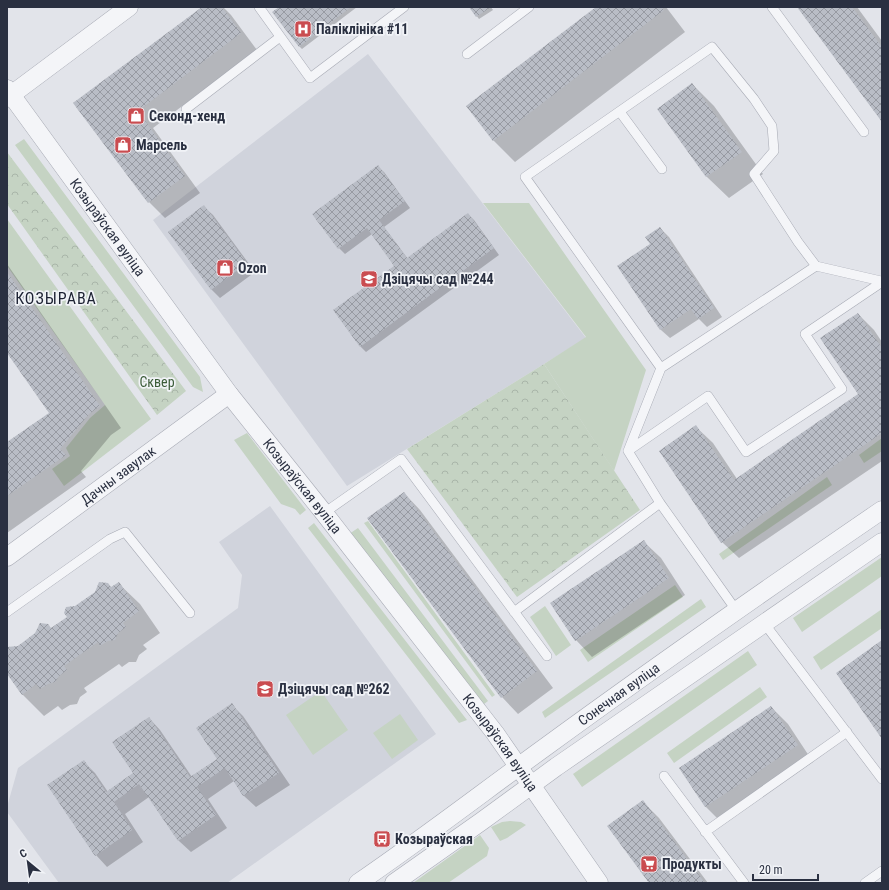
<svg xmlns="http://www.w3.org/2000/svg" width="889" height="890" font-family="'Roboto Condensed',sans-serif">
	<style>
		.built { fill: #d0d3dc }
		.green { fill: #c5d3c3 }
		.forest { fill: url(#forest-crowns) }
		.shadow { fill: #0003 }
		.building { fill: url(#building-cross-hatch) }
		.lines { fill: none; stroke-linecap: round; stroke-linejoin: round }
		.lane-casing { stroke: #a7aab4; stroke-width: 10 }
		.street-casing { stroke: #a7aab4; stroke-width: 19 }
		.lane { stroke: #f4f5f8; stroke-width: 9 }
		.street { stroke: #f4f5f8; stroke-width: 18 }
		.labels { text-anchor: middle; stroke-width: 3.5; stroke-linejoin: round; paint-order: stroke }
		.poi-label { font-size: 14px; font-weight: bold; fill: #2a3041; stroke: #f1f3f7; text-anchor: start }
		.street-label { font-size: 14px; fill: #2a3041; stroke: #f1f3f7 }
		.park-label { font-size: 14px; fill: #3b5c38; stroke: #f1f3f7 }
		.quarter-label { font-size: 16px; letter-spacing: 1px; fill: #1c2132; stroke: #f1f3f7 }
	</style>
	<defs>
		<pattern id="forest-crowns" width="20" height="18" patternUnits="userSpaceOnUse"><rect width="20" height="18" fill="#c5d3c3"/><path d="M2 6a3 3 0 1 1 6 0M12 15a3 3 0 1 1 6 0" fill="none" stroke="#a9b5a9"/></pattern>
		<pattern id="building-cross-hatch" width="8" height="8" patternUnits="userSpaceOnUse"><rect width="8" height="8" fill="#b9bdc6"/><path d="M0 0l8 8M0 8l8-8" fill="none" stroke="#979aa2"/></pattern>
	</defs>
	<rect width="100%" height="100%" fill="#e2e4ea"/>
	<path class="built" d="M368,54L586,338L347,486L153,220Z
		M270,506L436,734L227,883H59L7,812V807L18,768L238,608L242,575L219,542Z"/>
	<path class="green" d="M24,139L200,377L203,392L193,387L15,145Z
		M483,203H529L646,370L614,471L544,364L586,337Z
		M7,219L151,419L64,486L52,469L70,456L66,448L90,418L105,405L7,266Z
		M247,433L306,510L300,515L295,509L281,504L234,440Z
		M882,438V451L864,463L859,455Z
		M827,477L832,485L723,560L719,554Z
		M368,521L495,695L492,697L364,523Z
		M314,523L467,720L459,723L308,528Z
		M358,528L488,701L479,708L349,534Z
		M882,557V576L802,632L793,618Z
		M675,585L683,597L588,662L580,650Z
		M701,599L706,607L545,718L542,712Z
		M545,606L571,645L556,656L530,617Z
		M882,609V628L821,670L813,657Z
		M748,651L757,665L582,787L573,774Z
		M760,687L767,697L674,763L667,753Z
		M321,691L348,730L313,755L286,715Z
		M400,714L418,740L392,759L373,733Z
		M510,821L521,822L526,825L507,838L500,841L491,827L502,822Z
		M480,835L489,848L487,856L448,883H413Z"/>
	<path class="forest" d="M7,152L186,391L157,415L7,204Z
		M544,364L640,510L517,597L407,449Z"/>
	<path class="shadow" d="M203,7H223L231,15L257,50L153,128L200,193L165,218L149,202L74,103Z
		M280,7H357L302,49L299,46Z
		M470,7H491L493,10L479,19Z
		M598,7H666L685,32L515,162L493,140Z
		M798,7H857L882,41V121Z
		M692,84L714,106L763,174L729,198L707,177L658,109Z
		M378,167L384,172L410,208L384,227L408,259L468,214L474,220L499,255L366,352L360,346L396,266L372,234L345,254L339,248L314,214Z
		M204,207L213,215L255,272L220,298L211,289Z
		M660,228L669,237L722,317L707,327L699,319L670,338L661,330L619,266L651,244Z
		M7,264L121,428L111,435L81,471L86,477L7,533V443L50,413L7,352Z
		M858,314L874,330L882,342V461L739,558L722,542L696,427L713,443L737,479L860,395Z
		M404,493L420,510L553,688L518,714L502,697Z
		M644,542L661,558L685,595L592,657L576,640Z
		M118,583L140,604L160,633L143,645L147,649L139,655L136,662H129L122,667L119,664L84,688L87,692L80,697L77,704L70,705L62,710L58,706L44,716L22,694L7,672V651L18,647L51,629L68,617L76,607L108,584L112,588Z
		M232,705L243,716L290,785L256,807L244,796L234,781L208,799L227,828L191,852L179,841L149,797L125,814L143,842L107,867L96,855L83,761L95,773L108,792L135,774L149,718L160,730L192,777L218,759Z
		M771,707L788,724L813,762L722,823L706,807L680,769Z
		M642,801L659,818L708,883H650Z"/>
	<path class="building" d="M202,7H222L241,33L138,111L185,176L148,203L73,103Z
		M279,7H351L299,47L272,12Z
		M469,7H491L476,17Z
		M596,7H662L664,10L493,141L466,106Z
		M797,7H852L882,47V122Z
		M692,83L742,152L706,177L657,109Z
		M378,165L405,201L379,220L407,258L468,213L494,248L360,347L333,310L394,266L367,228L338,249L312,214Z
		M204,205L247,263L211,290L168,232Z
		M660,227L714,308L698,319L691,309L660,330L617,266L650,244L645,237Z
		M7,272L100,406L89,414L60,449L66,455L7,496V442L49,413L7,353Z
		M858,313L882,348V433L721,543L659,451L696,425L734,480L858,394L820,338Z
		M404,492L537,671L501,698L367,518Z
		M644,540L669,578L575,641L550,603Z
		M99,582L108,583L111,587L119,582L139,611L123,623L126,627L118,633L115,640L108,641L100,646L98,642L64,666L67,670L59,676L55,682L48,684L40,689L36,684L22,695L7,674V647L18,646L35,633L40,623L48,624L51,628L67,617L64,613L66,607L75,606L95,592Z
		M882,640V739L836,673Z
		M232,703L279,773L243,796L225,768L197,787L216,815L178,841L139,784L114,802L132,830L95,856L47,785L84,760L106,792L133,773L112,742L149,717L190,777L217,759L196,728Z
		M771,706L798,745L705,807L679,768Z
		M643,800L705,883H649L607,826Z"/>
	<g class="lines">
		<defs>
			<path id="lane" d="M259,7L310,78L404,7
				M772,7L864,132
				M467,54L529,7
				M186,109L280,37
				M620,112L662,169
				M661,368L816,266
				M628,451L661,368L525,177L712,47L754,99L772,126L774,151L754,174L798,242L816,266L881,281
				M324,513L401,459L547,656
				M736,610L660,503L628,451L708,396L746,452L842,389L805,334L882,282
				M7,612L110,539L125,532L190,613
				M514,612L660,503
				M764,623L882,779
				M664,776L744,883
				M705,832L847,732
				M865,883L882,871"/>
			<g id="street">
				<path id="s1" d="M7,89L229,394L324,513L495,733L599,883"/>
				<path d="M7,98L129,7"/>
				<path id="s2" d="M7,557L229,394"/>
				<path id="s3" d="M358,883C421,840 482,793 544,748C655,667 768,588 882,510"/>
				<path d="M394,883L482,821L556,767L882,542"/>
			</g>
		</defs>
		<use href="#lane" class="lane-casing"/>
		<use href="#street" class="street-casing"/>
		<use href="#lane" class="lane"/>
		<use href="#street" class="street"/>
	</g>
	<defs>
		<symbol id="hospital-square" viewBox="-11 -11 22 22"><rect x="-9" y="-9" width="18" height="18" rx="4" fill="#ca4c50" stroke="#f1f3f7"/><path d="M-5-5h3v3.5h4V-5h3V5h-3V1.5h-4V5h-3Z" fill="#fff"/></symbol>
		<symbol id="shop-square" viewBox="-11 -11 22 22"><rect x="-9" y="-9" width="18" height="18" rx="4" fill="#ca4c50" stroke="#f1f3f7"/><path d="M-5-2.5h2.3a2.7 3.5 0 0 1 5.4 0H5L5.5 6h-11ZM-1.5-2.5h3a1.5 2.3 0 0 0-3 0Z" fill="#fff"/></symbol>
		<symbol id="school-square" viewBox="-11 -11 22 22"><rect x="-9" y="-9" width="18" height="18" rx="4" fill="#ca4c50" stroke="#f1f3f7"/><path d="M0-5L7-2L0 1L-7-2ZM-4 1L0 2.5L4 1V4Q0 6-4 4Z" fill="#fff"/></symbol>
		<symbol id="bus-square" viewBox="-11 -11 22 22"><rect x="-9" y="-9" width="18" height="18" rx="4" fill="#ca4c50" stroke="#f1f3f7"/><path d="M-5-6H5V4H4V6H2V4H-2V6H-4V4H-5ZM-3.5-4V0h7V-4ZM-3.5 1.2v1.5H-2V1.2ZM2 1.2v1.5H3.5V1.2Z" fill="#fff"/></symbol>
		<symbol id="supermarket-square" viewBox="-11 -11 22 22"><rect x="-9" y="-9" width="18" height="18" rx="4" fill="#ca4c50" stroke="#f1f3f7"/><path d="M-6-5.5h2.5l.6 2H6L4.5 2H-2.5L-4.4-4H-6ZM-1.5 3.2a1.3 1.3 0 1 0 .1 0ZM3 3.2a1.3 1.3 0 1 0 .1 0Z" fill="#fff"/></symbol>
	</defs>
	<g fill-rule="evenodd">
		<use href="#hospital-square" x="293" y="19" width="20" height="20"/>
		<use href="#shop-square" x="126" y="106" width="20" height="20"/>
		<use href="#shop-square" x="113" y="135" width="20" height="20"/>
		<use href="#shop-square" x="215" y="258" width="20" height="20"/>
		<use href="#school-square" x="359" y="269" width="20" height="20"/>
		<use href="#school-square" x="255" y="679" width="20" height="20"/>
		<use href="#bus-square" x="372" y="829" width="20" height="20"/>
		<use href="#supermarket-square" x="639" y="854" width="20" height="20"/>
	</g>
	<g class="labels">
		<g class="poi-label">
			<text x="316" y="34">Паліклініка #11</text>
			<text x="149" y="121">Секонд-хенд</text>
			<text x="136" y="150">Марсель</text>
			<text x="238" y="273">Ozon</text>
			<text x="382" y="284">Дзіцячы сад №244</text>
			<text x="278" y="694">Дзіцячы сад №262</text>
			<text x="395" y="844">Козыраўская</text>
			<text x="662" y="869">Продукты</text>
		</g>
		<g class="street-label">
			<text dy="5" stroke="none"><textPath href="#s1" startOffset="171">Козыраўская вуліца</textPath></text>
			<text dy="5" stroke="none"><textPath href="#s2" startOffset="138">Дачны завулак</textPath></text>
			<text dy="5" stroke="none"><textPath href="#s1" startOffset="495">Козыраўская вуліца</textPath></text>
			<text dy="5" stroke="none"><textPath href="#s3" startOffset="322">Сонечная вуліца</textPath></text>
			<text dy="5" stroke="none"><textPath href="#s1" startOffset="819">Козыраўская вуліца</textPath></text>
		</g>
		<g class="park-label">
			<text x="157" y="387">Сквер</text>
		</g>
		<g class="quarter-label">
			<text x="56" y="304">КОЗЫРАВА</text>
		</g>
	</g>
	<rect width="889" height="890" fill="none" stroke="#2a3041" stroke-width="16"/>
	<g transform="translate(28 862) rotate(331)" stroke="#f1f3f7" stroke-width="3" paint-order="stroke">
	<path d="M0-3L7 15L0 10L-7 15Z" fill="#2a3041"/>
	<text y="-6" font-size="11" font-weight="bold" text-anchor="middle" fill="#2a3041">С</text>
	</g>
	<path d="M753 874v6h65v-6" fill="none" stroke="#2a3041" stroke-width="2"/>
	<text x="759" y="874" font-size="12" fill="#2a3041" stroke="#f1f3f7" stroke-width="3" paint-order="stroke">20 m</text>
</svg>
